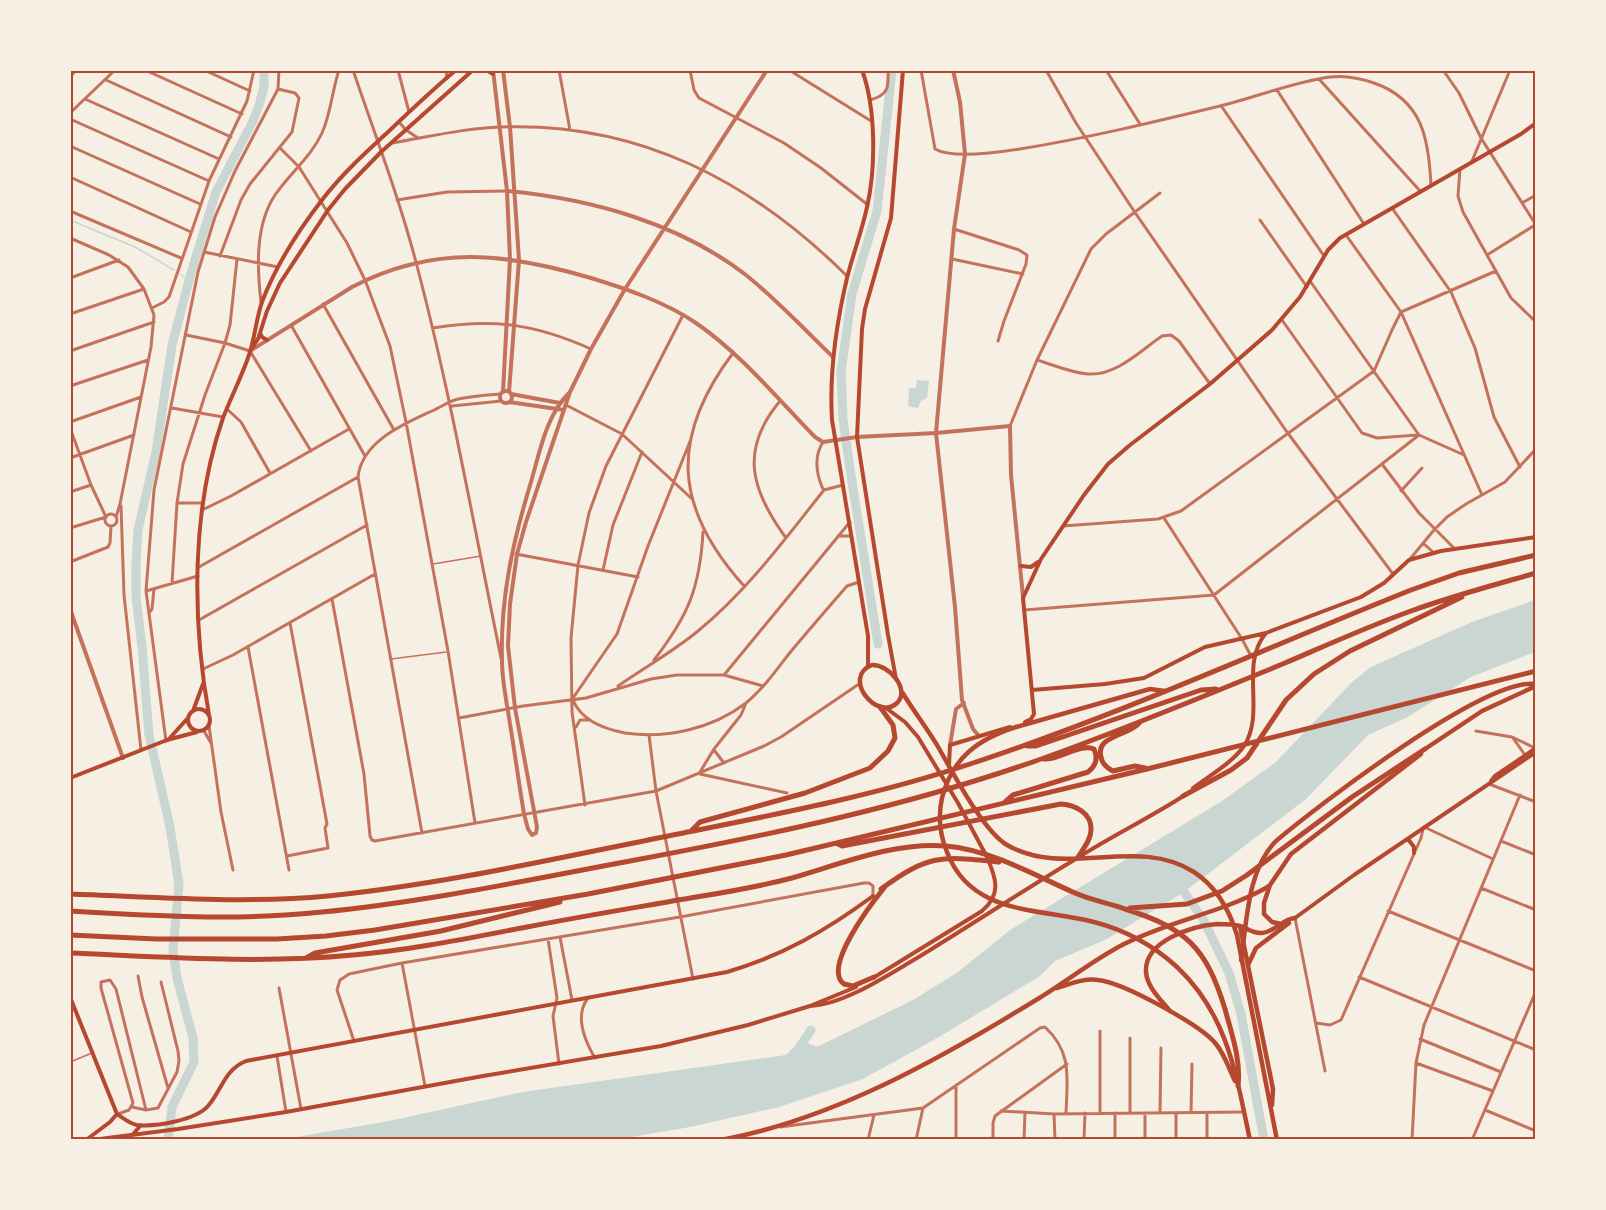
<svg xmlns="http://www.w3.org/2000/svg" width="1606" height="1210" font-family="Merriweather,serif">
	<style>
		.water { fill: #c9d6d2 }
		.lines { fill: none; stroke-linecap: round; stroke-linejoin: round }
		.stream { stroke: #c9d6d2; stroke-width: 1.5 }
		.river { stroke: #c9d6d2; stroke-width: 9 }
		.service { stroke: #c5725c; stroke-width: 1.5 }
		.minor { stroke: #c5725c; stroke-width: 3 }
		.tertiary { stroke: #c5725c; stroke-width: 4 }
		.secondary { stroke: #b5482f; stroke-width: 4 }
		.primary { stroke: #b5482f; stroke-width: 4.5 }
		.trunk { stroke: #b5482f; stroke-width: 4.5 }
		.motorway { stroke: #b5482f; stroke-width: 5 }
		.neatline { fill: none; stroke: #b5482f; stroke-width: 2 }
	</style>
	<rect width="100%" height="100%" fill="#f6efe4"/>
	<path class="water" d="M917,380L929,381L927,398L921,401L918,408L908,406L909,388H916Z
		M1535,600V652L1471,677L1406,718L1368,735L1306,799L1184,892L1105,940L1055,961L1040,976L939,1037L863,1079L779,1107L690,1127L619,1139L279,1140L389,1121L523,1092L786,1055L801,1040L817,1047L913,1000L958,972L1010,930L1222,801L1276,762L1352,682L1371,667L1472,622Z"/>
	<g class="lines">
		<path class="stream" d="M70,220L135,247L174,270
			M180,274L189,280"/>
		<path class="river" d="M878,644L850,469L843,419L841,372L852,294L877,211L892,70
			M1175,887L1184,892L1203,919L1229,973L1241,1014L1264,1140
			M797,1051L811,1030
			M168,1140L172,1107L194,1062L193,1038L177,978L173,950L179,885L170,827L149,735L142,647L136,596V563L138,530L156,452L172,345L191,273L216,192L253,121L259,105L264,87V70"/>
		<path class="service" d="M433,564L481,556
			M391,659L446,652
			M70,1062L92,1053"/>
		<path class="minor" d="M145,70L242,114
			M204,70L250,91
			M353,70C375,135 400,200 417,266C451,395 474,527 501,658
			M398,70L409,112
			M446,70L447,78
			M559,70L570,130
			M690,70L694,90L699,98L784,143L821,168L868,205
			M789,70L871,121
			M921,70L935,149C952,159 1001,152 1020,149C1088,138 1154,122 1220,106C1257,97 1293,82 1330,77C1345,75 1360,78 1374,83C1423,100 1429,140 1431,186
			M1046,70L1076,123L1134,211L1287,432L1393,574
			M1106,70L1140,124
			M1443,70L1459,93L1481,138L1536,225
			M70,77L76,70
			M1319,79L1421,192
			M106,80L231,137
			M1277,90L1364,224
			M85,99L219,159
			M870,100C888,95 889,88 888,70
			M1222,107L1324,256
			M70,113L115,70
			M70,119L209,181
			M399,122L406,130L418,138
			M392,143C429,137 464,128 501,127C639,122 751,181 847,276
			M70,146L200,204
			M280,148L299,167L347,243L365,280L390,346L406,422L448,651L475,823
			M1472,161L1510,70
			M1460,169L1458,196L1463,212L1511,298L1536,322
			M70,177L191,232
			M397,200L447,192L507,191
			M1522,203L1536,195
			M1392,208L1451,292L1475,348L1494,417L1520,467
			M70,211L181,258
			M1260,220L1307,287
			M954,229L1019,250L1027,255L1026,264L1004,321L998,341
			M1346,235L1401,312L1482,495
			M70,238L109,255L128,267L144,289L154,315L151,347L120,504L116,517
			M204,252L278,267
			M1487,255L1535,225
			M220,256L241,200L250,184L292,132L299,98L295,93L278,89
			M952,259L1023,274
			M70,278L119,260
			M1310,281L1419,435L1464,455
			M261,302C257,268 255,225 275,195C290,173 311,157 322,133C331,113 332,91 339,70
			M323,304L394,430
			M152,308L164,302L169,297L209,181L247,101L254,70
			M70,314L144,289
			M1282,320L1362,433L1377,438L1417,435
			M291,325L365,456
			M433,328C494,318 535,324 591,349
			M186,335L225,343L250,351L311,451
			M70,351L154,322
			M733,353C669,438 674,508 744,586
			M1037,360C1054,365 1071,373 1088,374C1116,376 1140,351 1162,336L1171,335L1179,341L1210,384
			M70,386L148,360
			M780,401C739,450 751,490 786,538
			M566,405L622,434L691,498
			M452,406L501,401
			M172,408L223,417
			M227,409L241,422L270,473
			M70,422L141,397
			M1010,426L1037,360L1091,249L1106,234L1160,193
			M70,428L91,485L106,517L70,528
			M823,442C814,456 816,472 822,487L824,490L843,485
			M70,458L134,435
			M1382,464L1419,513L1455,549
			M1401,491L1422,468
			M70,492L91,485
			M177,503H203
			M121,506L124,595L141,750
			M202,510L231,496L349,429
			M105 520a6 6 0 1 1 12 0a6 6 0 1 1-12 0Z
			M1164,518L1242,639L1251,656
			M1063,526L1158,519L1181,511L1374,371L1392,330L1401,312L1496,271
			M838,536H851
			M1423,543L1434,553
			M516,554L638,577
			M1410,559L1434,530L1447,517L1466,504L1505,482L1536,449
			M70,562L108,547L110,543L111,526
			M199,567L358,477
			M603,570L613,525L642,452
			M172,583L177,503L183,464L205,395L225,343L230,325L237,259
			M146,591L198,576
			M332,599L364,774L370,836L372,840L375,841L656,791L764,746L781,737L859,684
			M1024,610L1214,595L1419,435
			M149,613L152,609L154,589
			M199,620L367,525
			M248,647L289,870
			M654,660C688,616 700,588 703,532
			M203,669L233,655L375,574
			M724,675L850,522
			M618,686C645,667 674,651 698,631C747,591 785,539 824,490
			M573,698L617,634L648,546L691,439
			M573,700C581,720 604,729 625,733C666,739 712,729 746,703C762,690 775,672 788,655C807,632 827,609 847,586L859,582
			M459,718L523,706L586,698L651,679L677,675H724L763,686
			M209,726L221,812L233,870
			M576,727L580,720H589
			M204,731L211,743
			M1476,731L1512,737L1535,748
			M649,735L656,791L693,979
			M1513,738L1525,755
			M166,741L146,591L154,490L198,272L215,217L235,171L278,89L279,70
			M714,750L724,763
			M700,772L714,749L741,715L746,703
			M700,774L787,793
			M1489,784L1536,802
			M585,805L572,712L571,638L578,565L589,513L606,466L683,315
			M1424,827L1493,859
			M422,833L358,477C362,441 404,424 432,411C441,407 449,401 458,399C472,396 487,395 500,394
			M1501,841L1536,855
			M287,856L328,848L325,828L327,824L290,623
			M1481,888L1536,910
			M1388,911L1536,971
			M1295,918L1325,1071
			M560,937L572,1000
			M548,939L557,998L553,1016L559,1064
			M402,963L425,1086
			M138,976L142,997L168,1088
			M1359,977L1536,1050
			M279,988L301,1109
			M588,998C574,1016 585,1041 595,1058
			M1316,1023L1330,1025L1341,1020L1421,838L1423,829
			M1100,1031V1113
			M1130,1038V1113
			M1420,1039L1501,1072
			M354,1041L337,990L340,980L349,974L402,963L680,917L864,883H869L873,886V896
			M277,1056L286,1112
			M1416,1063L1493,1091
			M956,1085V1140
			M132,1107L146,1110L158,1108L177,1072L179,1061L178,1051L161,982
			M1485,1110L1536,1131
			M1001,1111L1054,1114L1244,1112
			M1160,1112L1161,1048
			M1115,1113V1140
			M1145,1113V1140
			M1176,1113V1140
			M1191,1113L1192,1064
			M118,1114L129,1110L133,1103L101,988V982L110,980L116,989L146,1110
			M1054,1114L1055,1140
			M780,1127L923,1108L1040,1028L1045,1027C1073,1053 1067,1079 1066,1114
			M868,1140L874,1115
			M916,1140L923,1108
			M993,1140V1123L995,1116L1067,1064
			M1024,1140L1025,1112
			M1084,1140L1085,1113
			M1207,1140V1114
			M1412,1140L1416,1063L1424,1025L1520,795
			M1472,1140L1536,991"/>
		<path class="tertiary" d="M493,70L507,191L510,259L503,392
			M503,70L510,127L519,260L509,392
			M953,70L960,102L965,154L954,229L936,433L955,607L962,700L973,729L979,736
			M507,191C591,199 679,223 746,275C777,300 805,330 833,357
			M250,351L352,287C435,244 506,253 591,278C627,289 665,302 696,323C741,354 777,398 815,437L823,442L857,437L936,433L1010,426L1011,475L1023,597
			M500 397a6 6 0 1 1 12 0a6 6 0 1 1-12 0Z
			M570,392C546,415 540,451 531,482C513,541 500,599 502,661C502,682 507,703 510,724C515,754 519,784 524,814L528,829L532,835L536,833L537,827L515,708L508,646L510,604L517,554L526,522L570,392L591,349L625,289L767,70
			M511,394L560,403
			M509,402L564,410
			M70,609L123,758
			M950,745L956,709L964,703"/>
		<path class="secondary" d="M486,70L493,74
			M862,70C876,108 876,168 867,207C862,231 853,254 847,278C836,325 829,372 832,420L868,636V666
			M260,333L262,337L267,340
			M252,348L258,339L267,311L280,283L328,210L345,189L381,152L473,70
			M1021,566L1031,567L1038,562
			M896,679L888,635L857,437L862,329L865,309L891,218L903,70
			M1032,690L1105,684L1144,678L1205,647L1266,633L1361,597L1384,583L1409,560L1441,551L1536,537
			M188 720a11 11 0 1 1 22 0a11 11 0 1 1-22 0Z
			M193,711L203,684
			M209,715C192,620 191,510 223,418C231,397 242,376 249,355C255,338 256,319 262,302C276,265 298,231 322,200C341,175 365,153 388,132C410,111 432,90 456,70
			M1025,722L1031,719L1034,714L1023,598L1041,559L1084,495L1108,464L1130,445L1210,384L1272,330L1300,297L1328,250L1340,238L1521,134L1536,123
			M168,740L187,719
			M949,765L950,745L1010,727
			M70,778L167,740L197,732
			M1491,781L1495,776L1536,748
			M1193,788C1209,776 1232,763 1244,746C1266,712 1239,665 1266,633
			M1408,839L1414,847V853
			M1295,918L1354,875L1536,752
			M873,978L982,911C1002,894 996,878 987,857L958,803L918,737L905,722L886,708
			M70,997L117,1114C123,1118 130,1124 137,1125C156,1127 196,1120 208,1106C222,1090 224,1070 246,1061L727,972C782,956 827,930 873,896
			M810,1006L856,987
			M86,1140L110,1122L117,1114
			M92,1140L178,1129L286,1112L483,1076L661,1046L748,1025L810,1006C843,1005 888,975 917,958C971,925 1024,890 1079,857C1114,835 1151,817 1185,795
			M128,1140L141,1125"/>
		<path class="primary" d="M872,665C888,664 911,689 897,703C877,722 841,677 872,665Z
			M1165,691L1150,689L1016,727C978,739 952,758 942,798C938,816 940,835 947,852C971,916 1040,908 1094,922C1125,930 1154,946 1177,967C1228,1015 1236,1075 1250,1140
			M902,692C913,710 926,727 937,745C952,771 983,831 1007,845C1066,879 1136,835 1194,872C1217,887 1229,909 1237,935L1277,1140
			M1270,885L1264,903V914L1272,922L1281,924
			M1240,926L1273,1089L1272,1105
			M1248,965L1256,948L1289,923
			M1057,988C1070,984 1084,978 1098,980C1122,982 1201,1025 1216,1044C1225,1055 1229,1069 1235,1081
			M1170,1011C1161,1000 1147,987 1146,972C1144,941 1192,926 1217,924C1224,924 1233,924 1240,926C1247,928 1253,934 1262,933C1275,932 1282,919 1295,918
			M721,1140C834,1119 940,1059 1036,1000C1066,982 1093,960 1124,944C1169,921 1220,913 1264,889L1270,885L1291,854L1421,754"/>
		<path class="trunk" d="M1425,749L1482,711L1536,686
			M1241,960C1247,922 1247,870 1276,841C1319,805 1485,677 1536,684"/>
		<path class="motorway" d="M1140,722C1130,736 1095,735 1101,757C1102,764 1107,768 1113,771L1135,766L1145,768
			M1027,746H1036L1201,690L1216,689
			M1183,796L1231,770L1247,758L1286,700L1314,674L1350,651L1462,597
			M1005,802L1013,795L1088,772C1096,766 1098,758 1094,749C1079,743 1060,760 1044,759
			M692,830L700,822L805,793L870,768L888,751L895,738L893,725L880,707
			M838,844L842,846L1061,804C1075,805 1092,813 1091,830C1091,840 1083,849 1078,857
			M881,889C929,854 941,856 999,862
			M70,894C156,897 243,904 328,896C446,884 562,857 678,834C778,814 879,795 976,762C1124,713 1266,648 1411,590L1459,573L1536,555
			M1130,908L1187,904L1222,891L1247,875L1352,797L1425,749
			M70,911C154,916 238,921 322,912C425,902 528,880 630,861C770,835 909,806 1044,758C1125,729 1205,696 1285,663C1327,645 1369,626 1411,611C1452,596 1494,585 1536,573
			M70,935L156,939H277L326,936L375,930L588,894L786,855L1147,769L1536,671
			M70,953C164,957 259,964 353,955C412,950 469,938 527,927C583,916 639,907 696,897C728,892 761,886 792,878C841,864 893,842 946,846C991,850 1034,875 1075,893C1091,900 1108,903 1125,909C1186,928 1206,947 1225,1009C1232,1035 1241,1060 1238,1086
			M306,958L315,953L441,931L560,902
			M874,977L853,986L844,984C822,968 871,904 884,888"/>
	</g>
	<rect width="1606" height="1210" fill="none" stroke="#f6efe4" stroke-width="144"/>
	<rect x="72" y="72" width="1462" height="1066" class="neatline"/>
</svg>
